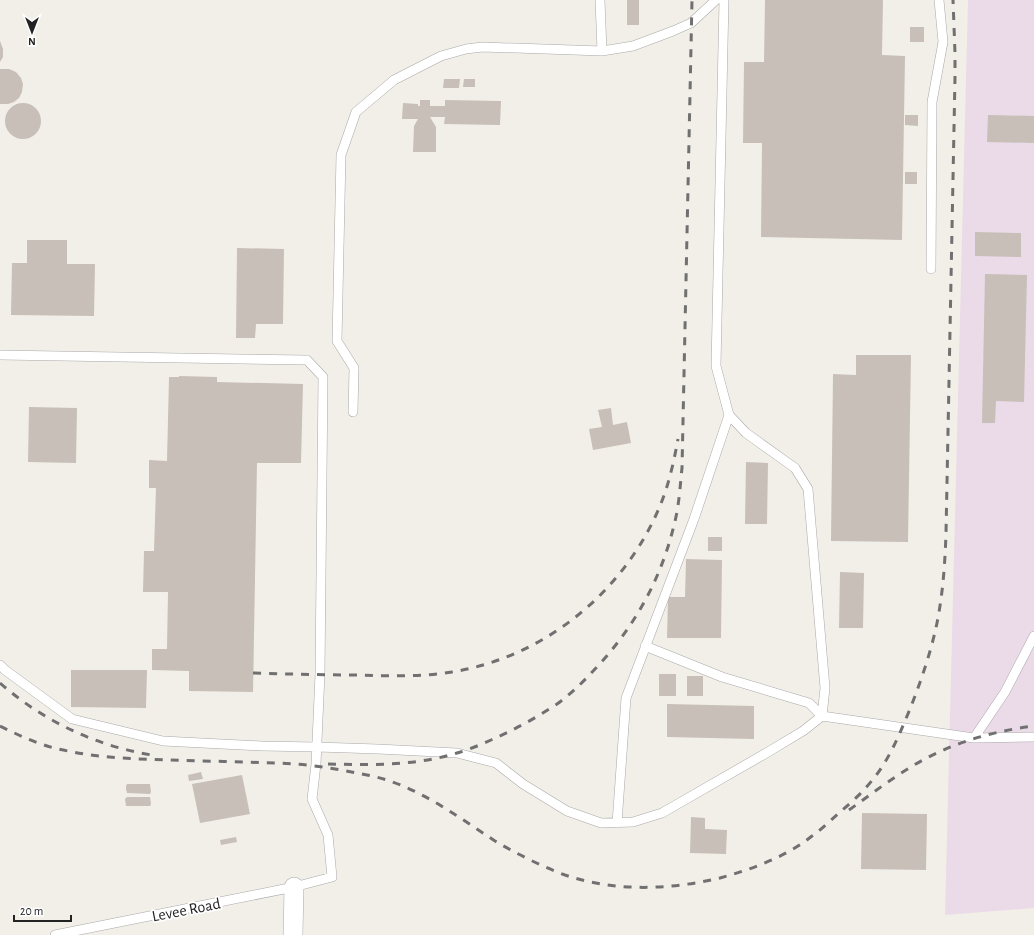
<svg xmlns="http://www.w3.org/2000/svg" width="1034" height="935" font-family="'Alegreya Sans',sans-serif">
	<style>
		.industrial { fill: #ebdbe8 }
		.building { fill: #c7bfb8 }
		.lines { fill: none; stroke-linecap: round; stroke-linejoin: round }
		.lane-casing { stroke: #a9a9a9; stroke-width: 10 }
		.street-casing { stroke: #a9a9a9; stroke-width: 20 }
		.lane { stroke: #fff; stroke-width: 9 }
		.street { stroke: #fff; stroke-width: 19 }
		.rail { stroke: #707070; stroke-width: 3; stroke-dasharray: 8 8; stroke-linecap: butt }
		.labels { text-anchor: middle; stroke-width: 3.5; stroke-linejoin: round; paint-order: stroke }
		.street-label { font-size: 16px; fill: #222; stroke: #fff }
	</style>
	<rect width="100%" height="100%" fill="#f2efe9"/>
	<path class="industrial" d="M968,0H1034V908L945,915Z"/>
	<path class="building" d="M627,0H639V25H627Z
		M765,0H883L882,55L905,56L902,240L761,237L762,143H743L744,62H764Z
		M910,27H924V42H910Z
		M0,41L3,49V57L0,62Z
		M0,69H9L16,72L21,78L23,84L22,92L19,98L14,102L8,104H0Z
		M444,79H460L459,88H443Z
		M464,79H475V87H463Z
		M420,100H430V106H445V100L501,101L500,125L444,124L445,117H430L436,127V152H413L414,126L418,119H402L403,103L418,104V106H420Z
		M5 121a18 18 0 1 1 36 0a18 18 0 1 1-36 0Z
		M905,115H918V126L905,125Z
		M988,115L1034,116V143L987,142Z
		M905,172H917V184H905Z
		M975,232L1021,233V257L975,256Z
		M27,240H67V264H95L94,316L11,315L12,263H27Z
		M237,248L284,249L283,324H256L255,338H236Z
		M985,274L1027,275L1024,402L996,401L995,423H982Z
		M856,355H911L908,542L831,541L833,374L856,375Z
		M179,376L217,377V382L303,384L301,463H257L253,692L189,691V671L152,670V649H167L168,592H143L144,551H154L156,488H149V460L167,461L169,377H179Z
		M29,407L77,408L76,463L28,462Z
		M611,408L613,425L627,422L631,443L593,450L589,429L602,427L598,410Z
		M746,462L768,463L767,524H745Z
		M708,537H722V551H708Z
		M686,559L722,560L721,638H667L668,597H685Z
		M840,572L864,573L863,628H839Z
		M71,670H147L146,708L71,707Z
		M659,674H676V696H659Z
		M687,676H703V696H687Z
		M667,704L754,706V739L667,737Z
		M201,772L203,779L189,781L188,775Z
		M242,775L250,814L200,823L192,784Z
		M127,784H150L151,792L150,794L127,793L126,789V786Z
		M127,797H150L151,804L150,806H126L125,799Z
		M862,813L927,814L926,870L861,869Z
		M691,817L705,818V829L727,830L726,854L690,853Z
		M236,837L237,842L221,845L220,840Z"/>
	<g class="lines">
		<defs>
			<path id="lane" d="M600,0L602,51
				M724,0L716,366L729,415L746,433L795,468L808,489L825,688L822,716
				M931,269L932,102L943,42L939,0
				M0,355L307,360L323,377L320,674L316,764L312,799L328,835L332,877L294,887L55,935
				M353,412L354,368L337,341L341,155L356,112L394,80L441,56L466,49L482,47L602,51L633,46L673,31L691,23L716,0
				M645,646L722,677L809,703L822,716
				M0,665L5,670L72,719L163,741L262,746L317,747L378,749L457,753L496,763L523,784L567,811L601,823L633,822L662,813L768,752L803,731L822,716L974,738L1034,737
				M974,738L1005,692L1034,636
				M617,823L626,698L694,519L729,415"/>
			<path id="street" d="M293,935L294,887"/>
		</defs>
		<use href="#lane" class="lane-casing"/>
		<use href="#street" class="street-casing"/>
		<use href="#lane" class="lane"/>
		<use href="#street" class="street"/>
		<path class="rail" d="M253,673C288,674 322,675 356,675C388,676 421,677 452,672C545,657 624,592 660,506C669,484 674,461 678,439
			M0,683C43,721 96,746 152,755
			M0,726C22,737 44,747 68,751C101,758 135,759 169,760C205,761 242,762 278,763C308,764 338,769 367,775C415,784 455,815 495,841C517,854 541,866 565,875C616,892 668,890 720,878C752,869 786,857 812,836C822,829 831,820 840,812C852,802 864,791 874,778C890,758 900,733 910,709C921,681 931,652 937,623C943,593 945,563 946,533L955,77V53L953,0
			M328,764C371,765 415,766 457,753C468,750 480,745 491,740C514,730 536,718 557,704C571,694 583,682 595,669C633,629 661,580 674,525C679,507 680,487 682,468L692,0
			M849,810C873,793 897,774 923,760C958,741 995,731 1034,726"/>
	</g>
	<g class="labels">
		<g class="street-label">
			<text transform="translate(186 909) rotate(-11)" y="6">Levee Road</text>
		</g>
	</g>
	<g transform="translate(32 32) rotate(180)" stroke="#ffffff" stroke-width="3" paint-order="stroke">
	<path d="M0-3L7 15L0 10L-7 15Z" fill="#222222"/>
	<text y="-6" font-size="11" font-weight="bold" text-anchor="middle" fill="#222222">N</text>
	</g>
	<path d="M14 915v6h57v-6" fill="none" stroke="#222222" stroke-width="2"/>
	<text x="20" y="915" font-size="12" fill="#222222" stroke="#ffffff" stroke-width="3" paint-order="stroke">20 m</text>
</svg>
